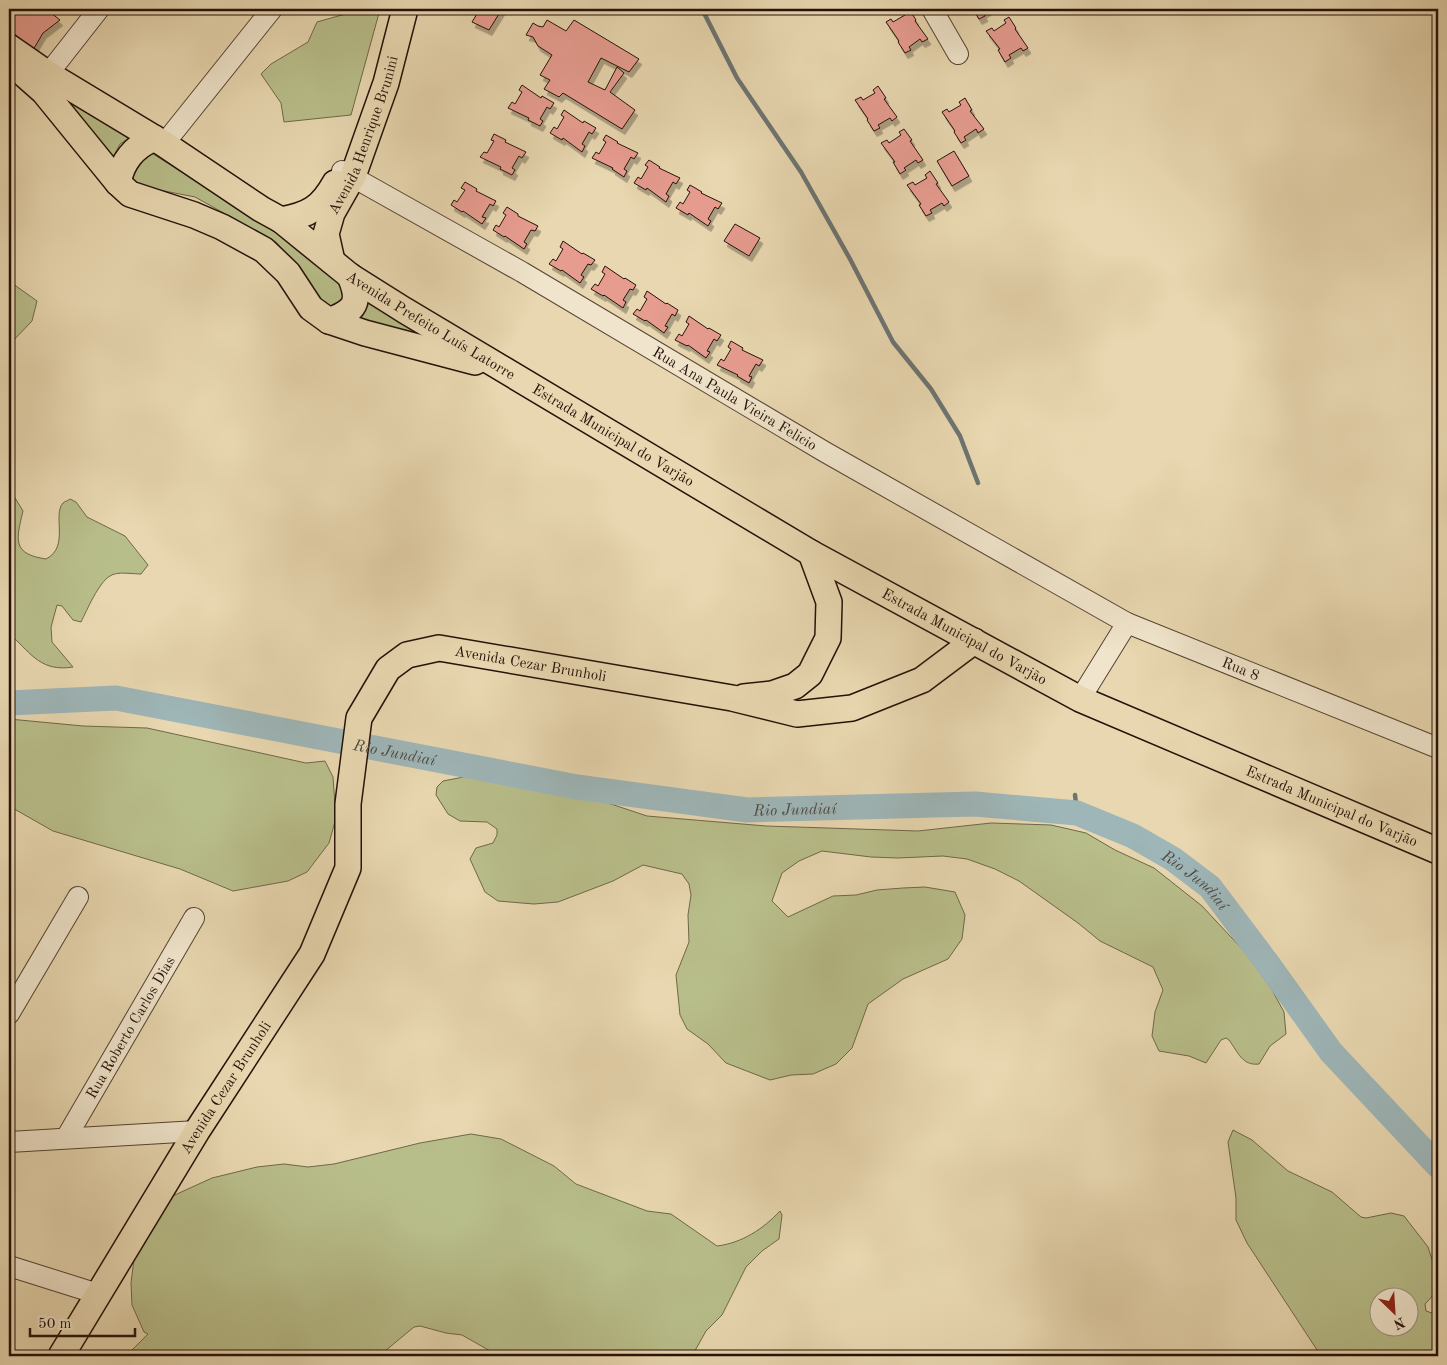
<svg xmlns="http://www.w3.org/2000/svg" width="1447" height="1365" font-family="'Old Standard TT',serif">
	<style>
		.green { fill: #b8be8a; stroke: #6e6849; fill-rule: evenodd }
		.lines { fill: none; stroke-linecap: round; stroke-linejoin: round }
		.stream { stroke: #6d7472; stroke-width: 4.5 }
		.river { stroke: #9eb6b8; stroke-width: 25 }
		.building { fill: #e79c90; stroke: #241108; filter: url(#shadow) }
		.minor-casing { stroke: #554232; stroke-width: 22 }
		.major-casing { stroke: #241108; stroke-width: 28 }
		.minor { stroke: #f0e5cc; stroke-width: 20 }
		.major { stroke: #e8d7b0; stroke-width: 25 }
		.labels { text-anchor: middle; stroke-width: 5; stroke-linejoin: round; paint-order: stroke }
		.street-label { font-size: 15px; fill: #241108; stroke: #f0e5cc }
		.water-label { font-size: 16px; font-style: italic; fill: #4f4b46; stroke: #f0e5cc }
	</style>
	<defs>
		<filter id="shadow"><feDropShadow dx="3" dy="5.5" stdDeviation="0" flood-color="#0004"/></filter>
	</defs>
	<rect width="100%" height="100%" fill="#e8d7b0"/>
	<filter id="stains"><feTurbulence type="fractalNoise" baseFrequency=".004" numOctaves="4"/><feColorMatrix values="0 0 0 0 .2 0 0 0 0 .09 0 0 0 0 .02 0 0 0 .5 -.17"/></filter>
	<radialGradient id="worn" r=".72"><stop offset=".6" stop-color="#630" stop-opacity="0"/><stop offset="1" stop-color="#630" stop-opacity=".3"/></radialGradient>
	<path class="green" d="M363,9L379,13L351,115L284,122L281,103L261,74L271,64L308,42L317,22Z
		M56,93L134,135L120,144L111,161Z
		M153,154L284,236L342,278L346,293L341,304L328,307L321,302L303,272L276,242L195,197L134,185L130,172L145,156Z
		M9,281L37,301L32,321L9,345Z
		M366,296L452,345L358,325L365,309Z
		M9,488L23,511C16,540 12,554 46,559C70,547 52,515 63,503C65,501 68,501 70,499L76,502L87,517L125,536L148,565L141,574C132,574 117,571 110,576C99,582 87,610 81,622L73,620L62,606L57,605L51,627L52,642L73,667C42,672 32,655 12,636L9,630Z
		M9,719L83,726L147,728L306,763L325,761L333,777L336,818L329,843L307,872L288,881L233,891L180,869L53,831L9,806Z
		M469,776L536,779L647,816L766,826L918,831L991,823L1051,825L1086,833L1115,850L1154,868L1202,906L1245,952L1272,990L1284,1012L1286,1034L1270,1046L1259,1064C1242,1066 1238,1052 1229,1040L1226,1038L1221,1040L1206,1063L1189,1056L1159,1051L1152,1036L1155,1012L1163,990L1153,967L1100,941L1078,923L1019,881L995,869L967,859L943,856L898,858L871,857L822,851L799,861L782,873L772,901L788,917L833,896L856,895L877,890L903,888L925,887L955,892L965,915L962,939L948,959L903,979L868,1004L852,1048L836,1064L813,1074L791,1075L770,1080L726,1063L708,1044L687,1029L680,1015L676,975L689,942L688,915L691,895L689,884L682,874L643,865L613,881L558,902L534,904L498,901L485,892L470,859L476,848L493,843L497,835V829L487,822L460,821L448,814L436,795L437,787L443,781Z
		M1233,1130L1252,1140L1288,1171L1332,1192L1361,1217L1366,1218L1391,1213L1404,1216L1428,1247L1435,1269L1437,1291L1425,1304L1426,1311L1438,1315V1356H1321L1247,1243L1236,1220V1198L1228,1142ZM1380,1298H1410V1328H1380Z
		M471,1134L501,1139L554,1166L576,1184L647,1211L671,1214L717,1246C742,1243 763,1229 780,1211L782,1215L779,1239L762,1251L746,1267L722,1315L706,1331L692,1356H499L462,1335L446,1333L420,1326L414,1327L379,1356H126L148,1334L144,1332L132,1305L131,1283L134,1259L166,1199L212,1178L257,1167L284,1164L308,1167L334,1164L420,1143Z"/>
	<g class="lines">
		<path class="stream" d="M702,9L737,78L801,172L850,259L893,342L931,389L960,436L978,483
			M1075,795L1077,813"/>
		<path class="river" id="s1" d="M9,703L116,698L577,787L747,810L975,804L1077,813L1133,836L1173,859L1210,887L1268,964L1331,1052L1438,1166"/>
	</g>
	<path class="building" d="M9,9H46L60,20L43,33L33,50L9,29Z
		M480,9H502L489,30L472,22Z
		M909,9L916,20L915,21L928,39L922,42L920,39L909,47L911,50L905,53L898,42L899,41L886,22L891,19L893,22L905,15L903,11Z
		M973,9H989L983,13L985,16L979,19Z
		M1009,17L1016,28L1015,29L1028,48L1023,51L1021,48L1009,55L1011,58L1005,62L998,50L1000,49L986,31L992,28L994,31L1006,23L1004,20Z
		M547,20L566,31L574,20L639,59L629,72L601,58L588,82L605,90L617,67L624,73L610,92L635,110L622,129L563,93L559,97L544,89L550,80L540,75L552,55L538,46L533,37L526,35L533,23L538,26L543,27Z
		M522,85L541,98L542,96L554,103L550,109L547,107L540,119L543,121L540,126L528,120L529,118L508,108L512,102L515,104L522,92L519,90Z
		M878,86L886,98L884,99L897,117L892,121L890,118L878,125L880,128L874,131L867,120L868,119L855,100L861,97L863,100L875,93L873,90Z
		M965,98L972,110L970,111L984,129L978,133L976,129L964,137L966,140L961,143L954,132L955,131L942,112L947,109L949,112L961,105L959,102Z
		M564,110L583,123L584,121L596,128L592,134L589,132L582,144L585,146L582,152L563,138L562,140L550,133L554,127L557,129L564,117L561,115Z
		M904,129L912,140L910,141L923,160L918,163L916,160L904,168L906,170L900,174L893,162H895L881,143L887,140L889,143L901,135L899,132Z
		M494,134L506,140L505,142L526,152L522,158L519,156L512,168L515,170L512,175L500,169L501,167L480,157L484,152L487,153L494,141L491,140Z
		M606,135L618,142L617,143L638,153L634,159L631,157L624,169L627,171L624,177L612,169L613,168L592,158L596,152L599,154L606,142L603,140Z
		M954,151L969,176L952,186L937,161Z
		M649,160L660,167L659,168L680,178L676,184L673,182L666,194L669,196L666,202L647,188L646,190L634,183L638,177L641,179L648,167L645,165Z
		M930,171L938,183L936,184L949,202L944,206L942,203L930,210L932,213L926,216L919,205L921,204L907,185L913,182L915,185L927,178L925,175Z
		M465,182L477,189L476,191L496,201L493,206L490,204L482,217L486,218L482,224L463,211L462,212L451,205L454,200L457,202L465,190L461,188Z
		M690,185L702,192L701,193L722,203L718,209L715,207L708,219L711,221L708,226L689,213L688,215L676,208L680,202L683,204L690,192L687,190Z
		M507,207L518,214V216L538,226L535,231L531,230L524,242L527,244L524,249L505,236L504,237L493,230L496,225L499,227L506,215L503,213Z
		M735,224L760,238L749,256L724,241Z
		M563,241L582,254L583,253L595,260L591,265L588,264L581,275L584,277L580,283L562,270L561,271L549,264L553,259L556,261L563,249L560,247Z
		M605,266L624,279L625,278L636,285L633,290L630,289L623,300L626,302L623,308L604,295L603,296L591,289L595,284L598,286L605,274L602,272Z
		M647,291L666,304L667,303L678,310L675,316L672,314L665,326L668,327L664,333L646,320L645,321L633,314L637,309L640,311L647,299L644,297Z
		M689,316L708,329L709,328L721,335L717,341L714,339L707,351L710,352L706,358L688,345L687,346L675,340L679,334L682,336L689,324L686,322Z
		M731,341L743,348L742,350L763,360L759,366L756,364L749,376L752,377L749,383L737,376L738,375L717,365L721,359L724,361L731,349L728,347Z"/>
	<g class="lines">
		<defs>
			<g id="minor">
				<path d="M932,9L958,54"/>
				<path d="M48,74L99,9"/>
				<path d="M164,144L272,9"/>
				<path id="s2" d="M342,171L522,272L825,452L1127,623"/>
				<path id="s3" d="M1080,699L1127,623L1438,748"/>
				<path d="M9,1014L78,897"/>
				<path id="s4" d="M66,1138L194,918"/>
				<path d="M9,1142L197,1131"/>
				<path d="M9,1266L98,1294"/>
			</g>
			<g id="major">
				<path id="s5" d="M9,47L48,74L164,144L261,209L281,220L350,276L404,310L811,553L1080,699L1438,851"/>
				<path d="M18,69L44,92L118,183L130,194L194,215L222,227L264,250L288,273L311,308L329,321L365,333L475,362"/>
				<path d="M118,183C122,161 134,147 154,138"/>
				<path d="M281,220C309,215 321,208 335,183"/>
				<path id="s6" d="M332,261L326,234L332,213L353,176L386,83L405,9"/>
				<path d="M329,321C356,310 361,303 350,276"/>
				<path d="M744,697L772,694L795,686L810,674L828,638L829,602L811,553"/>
				<path id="s7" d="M61,1356L197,1131L312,954L348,868V804L359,718L388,669L407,655L439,648L732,698L797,714L852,708L922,680L974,641"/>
			</g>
		</defs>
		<use href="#minor" class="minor-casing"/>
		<use href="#major" class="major-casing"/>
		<use href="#minor" class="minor"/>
		<use href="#major" class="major"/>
	</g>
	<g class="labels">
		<g class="street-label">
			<text dy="5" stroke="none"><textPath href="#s6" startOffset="134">Avenida Henrique Brunini</textPath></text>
			<text dy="5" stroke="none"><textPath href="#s5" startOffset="506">Avenida Prefeito Luís Latorre</textPath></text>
			<text dy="5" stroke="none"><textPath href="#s2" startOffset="454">Rua Ana Paula Vieira Felicio</textPath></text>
			<text dy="5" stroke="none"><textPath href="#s5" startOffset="719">Estrada Municipal do Varjão</textPath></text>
			<text dy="5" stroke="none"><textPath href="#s5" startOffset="1124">Estrada Municipal do Varjão</textPath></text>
			<text dy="5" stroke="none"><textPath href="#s7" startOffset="924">Avenida Cezar Brunholi</textPath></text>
			<text dy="5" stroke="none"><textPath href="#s3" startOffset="212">Rua 8</textPath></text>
			<text dy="5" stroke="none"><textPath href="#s5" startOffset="1529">Estrada Municipal do Varjão</textPath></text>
			<text dy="5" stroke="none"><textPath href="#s4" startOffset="128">Rua Roberto Carlos Dias</textPath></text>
			<text dy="5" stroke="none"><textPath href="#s7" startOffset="315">Avenida Cezar Brunholi</textPath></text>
		</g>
		<g class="water-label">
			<text dy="6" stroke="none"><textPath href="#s1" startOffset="391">Rio Jundiaí</textPath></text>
			<text dy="6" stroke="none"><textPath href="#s1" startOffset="796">Rio Jundiaí</textPath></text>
			<text dy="6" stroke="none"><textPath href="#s1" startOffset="1216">Rio Jundiaí</textPath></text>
		</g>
	</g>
	<rect width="1447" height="1365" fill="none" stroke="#e8d7b0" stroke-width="30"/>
	<rect x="10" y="10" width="1427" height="1345" fill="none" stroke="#241108" stroke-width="2.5"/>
	<rect x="15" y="15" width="1417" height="1335" fill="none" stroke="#241108"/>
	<g transform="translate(1394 1312) rotate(155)"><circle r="24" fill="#f0e5cc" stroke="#9e907e"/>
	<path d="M0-4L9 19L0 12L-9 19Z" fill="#8f2418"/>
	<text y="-8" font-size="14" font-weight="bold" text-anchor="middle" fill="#241108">N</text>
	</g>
	<path d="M30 1328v8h105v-8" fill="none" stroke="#241108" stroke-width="2.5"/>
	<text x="38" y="1328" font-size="15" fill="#241108" stroke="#f0e5cc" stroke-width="4" paint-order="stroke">50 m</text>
	<rect width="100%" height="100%" filter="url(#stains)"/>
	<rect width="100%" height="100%" fill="url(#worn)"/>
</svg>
